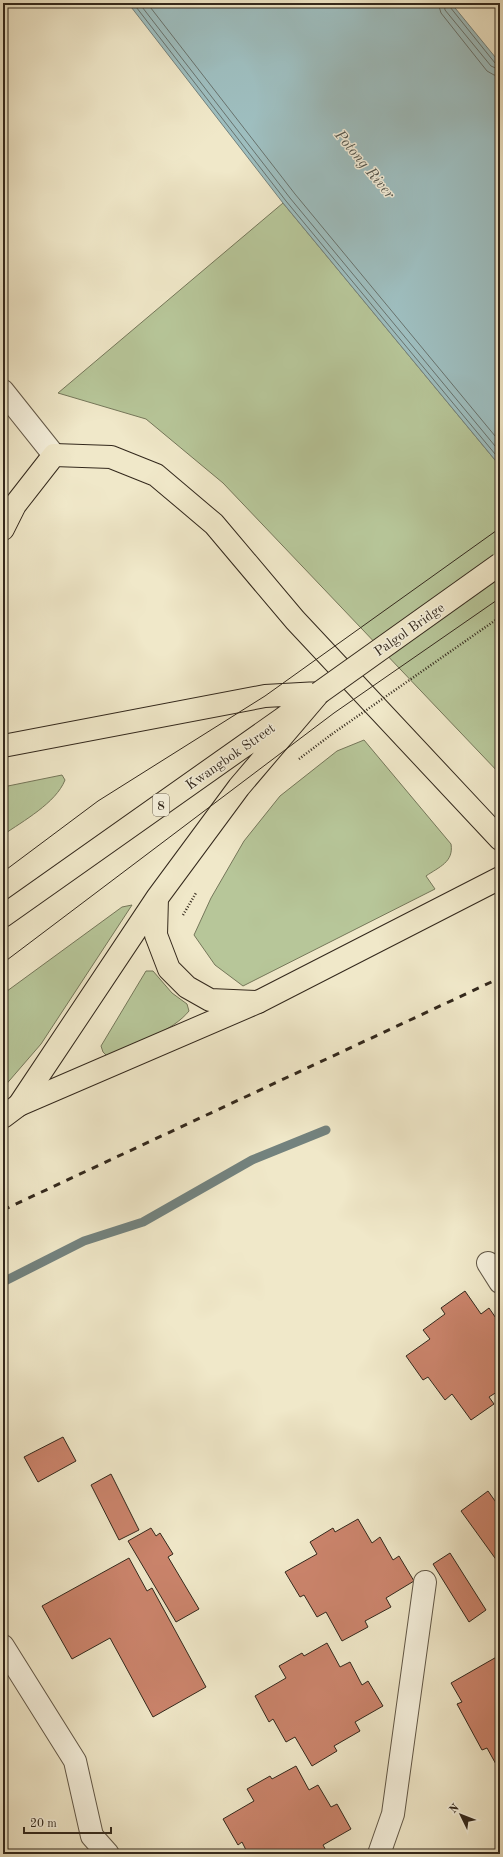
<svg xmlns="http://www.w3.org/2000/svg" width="503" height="1857" font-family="'Old Standard TT',serif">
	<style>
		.green { fill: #b7c699; stroke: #75775a }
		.water { fill: #9ebebf; stroke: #73827e }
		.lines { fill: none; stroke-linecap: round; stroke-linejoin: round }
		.shore { stroke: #68736e; stroke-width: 1 }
		.stream { stroke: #73827e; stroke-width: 9 }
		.building { fill: #cb846c; stroke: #33281c }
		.minor-casing { stroke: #625847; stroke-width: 24 }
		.major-casing { stroke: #33281c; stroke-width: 24 }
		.highway-casing { stroke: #33281c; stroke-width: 24 }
		.path { stroke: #33281c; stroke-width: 2.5; stroke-dasharray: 1 2; stroke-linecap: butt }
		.minor { stroke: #f5f0dc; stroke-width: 22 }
		.major { stroke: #f0e8c9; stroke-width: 22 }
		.highway { stroke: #f0e8c9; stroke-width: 22 }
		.tram { stroke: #33281c; stroke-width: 1 }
		.rail { stroke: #33281c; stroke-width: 3; stroke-dasharray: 7 7; stroke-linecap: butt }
		.highway-bridge-casing { stroke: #33281c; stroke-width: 24; stroke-linecap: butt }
		.path-bridge { stroke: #33281c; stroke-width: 2.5; stroke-dasharray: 1 2; stroke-linecap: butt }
		.highway-bridge { stroke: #f0e8c9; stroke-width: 22 }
		.labels { text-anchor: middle; stroke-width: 3; stroke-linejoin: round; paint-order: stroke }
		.shield { fill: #f5f0dc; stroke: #6d6456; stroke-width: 1 }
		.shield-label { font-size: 13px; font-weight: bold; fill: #33281c }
		.street-label { font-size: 14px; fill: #33281c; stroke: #f5f0dc }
		.water-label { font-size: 15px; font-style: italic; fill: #53554d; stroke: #f5f0dc }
	</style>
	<rect width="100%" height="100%" fill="#f0e8c9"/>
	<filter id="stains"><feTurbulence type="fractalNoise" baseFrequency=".005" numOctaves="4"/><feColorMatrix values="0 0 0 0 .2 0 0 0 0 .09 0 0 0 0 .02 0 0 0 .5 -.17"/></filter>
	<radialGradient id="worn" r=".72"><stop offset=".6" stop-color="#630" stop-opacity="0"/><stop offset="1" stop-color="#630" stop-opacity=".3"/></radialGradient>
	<path class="green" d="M283,203L500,466V774L223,483L146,419L58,393Z
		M364,740L451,844C454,862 439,867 426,876L435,889L243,986L215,965L194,935L211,898L244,841L280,796L337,751Z
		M62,775L65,780C56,803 23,821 3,835V787Z
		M132,905L41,1044L3,1088V994L122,907Z
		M146,971H153L172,993L187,1004L189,1011C173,1031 137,1043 114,1055L107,1056L103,1052L101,1046Z"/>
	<path class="water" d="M128,3H451L500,63V466L283,203Z"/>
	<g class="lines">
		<path class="shore" d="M133,3L286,201L500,460
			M139,3L290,198L500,452
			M147,3L295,194L500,442
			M438,3L441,13L487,71L494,75L500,76
			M444,3L445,10L491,66L500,70
			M449,3L450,7L495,63L500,65"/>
		<path class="stream" d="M3,1282L84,1241L143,1222L252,1160L326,1130"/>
	</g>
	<path class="building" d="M465,1291L481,1314L489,1308L500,1324V1390L489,1397L494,1404L471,1420L452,1394L445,1400L428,1377L423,1380L406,1356L430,1339L423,1330L445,1314L441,1308Z
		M63,1437L76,1461L38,1482L24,1457Z
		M111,1474L139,1530L119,1540L91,1485Z
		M488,1491L500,1508V1565L461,1511Z
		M358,1519L372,1543L380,1537L393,1560L399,1556L414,1581L386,1598L391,1607L365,1621L368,1627L342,1641L326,1612L317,1617L304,1595L300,1597L285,1572L317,1554L310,1542L333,1528L335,1532Z
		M151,1528L156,1536L160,1533L173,1554L168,1557L199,1609L176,1622L128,1541Z
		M450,1553L486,1610L469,1622L433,1564Z
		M129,1558L147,1591L152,1588L206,1687L153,1717L110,1638L72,1659L42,1606Z
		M327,1643L340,1667L350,1662L362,1685L368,1681L383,1706L355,1722L360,1731L334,1746L337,1751L312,1766L295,1737L286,1742L273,1719L269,1722L255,1696L286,1678L279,1666L302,1653L304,1656Z
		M500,1655V1765L497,1766L487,1748L482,1750L457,1704L462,1702L451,1683Z
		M296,1766L309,1790L318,1785L331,1807L337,1804L351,1829L323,1845L328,1854H248L242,1842L238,1845L223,1819L254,1801L247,1789L270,1776L272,1779Z"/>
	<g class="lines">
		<defs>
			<path id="minor" d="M3,391L54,455
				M488,1263L500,1282
				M3,1646L75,1761L92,1836L108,1854
				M379,1854L393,1814L425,1582"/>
			<path id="major" d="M3,529L15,505L54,455L111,457L156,475L214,524L295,620L500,839
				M3,1117L19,1105L258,1002L500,878"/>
			<path id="highway" d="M3,746L265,696L319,693
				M157,898L156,935L169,969L187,987L210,1000L258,1002
				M3,916L292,712
				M19,1105L157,898L239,787L319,693"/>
		</defs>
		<use href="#minor" class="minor-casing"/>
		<use href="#major" class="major-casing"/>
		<use href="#highway" class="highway-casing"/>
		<path class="path" d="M299,759L332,734
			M183,915L196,893"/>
		<use href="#minor" class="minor"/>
		<use href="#major" class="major"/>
		<use href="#highway" class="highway"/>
		<path class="tram" d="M3,872L98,801L265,696L500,528
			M3,963L334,713L500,598"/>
		<path class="rail" d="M3,1210L500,978"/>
		<defs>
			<path id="highway-bridge" d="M319,693L500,564"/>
		</defs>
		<use href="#highway-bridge" class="highway-bridge-casing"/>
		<path class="path-bridge" d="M332,734L500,617"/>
		<use href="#highway-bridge" class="highway-bridge"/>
	</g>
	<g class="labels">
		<rect class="shield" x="153" y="794" width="16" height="22" rx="3"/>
		<g class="shield-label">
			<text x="161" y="810">8</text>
		</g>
		<g class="street-label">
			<text transform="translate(409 629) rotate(-35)" y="5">Palgol Bridge</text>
			<text transform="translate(230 756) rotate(-35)" y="5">Kwangbok Street</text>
		</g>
		<g class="water-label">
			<text transform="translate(365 164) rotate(50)" y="5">Potong River</text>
		</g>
	</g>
	<rect width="503" height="1857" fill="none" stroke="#f0e8c9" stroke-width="16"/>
	<rect x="4" y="4" width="495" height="1849" fill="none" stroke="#33281c" stroke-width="2"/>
	<rect x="8" y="8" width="487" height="1841" fill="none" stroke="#33281c"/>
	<g transform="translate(461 1815) rotate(313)" stroke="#f5f0dc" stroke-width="3" paint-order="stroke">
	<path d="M0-3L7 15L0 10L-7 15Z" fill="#33281c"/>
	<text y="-6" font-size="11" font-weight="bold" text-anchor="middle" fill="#33281c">N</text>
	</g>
	<path d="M24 1827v6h87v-6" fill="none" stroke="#33281c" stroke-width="2"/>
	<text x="30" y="1827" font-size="12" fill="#33281c" stroke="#f5f0dc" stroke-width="3" paint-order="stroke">20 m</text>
	<rect width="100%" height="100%" filter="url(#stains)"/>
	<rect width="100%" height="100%" fill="url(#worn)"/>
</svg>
